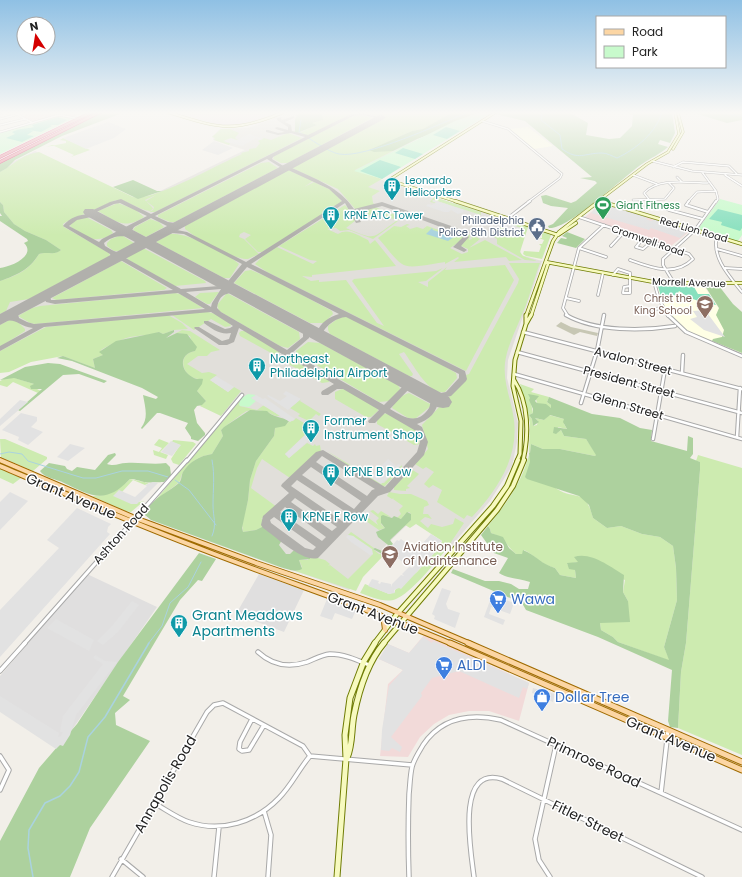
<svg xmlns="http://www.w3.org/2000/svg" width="742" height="877" font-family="Poppins,sans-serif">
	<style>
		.residential { fill: #e0dfdf }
		.commercial { fill: #f2dad9 }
		.industrial { fill: #ebdbe8 }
		.education { fill: #ffffe5 }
		.airport { fill: #e1dfda }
		.construction { fill: #c7c7b4 }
		.grass { fill: #cdebb0 }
		.forest { fill: #add19e }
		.park { fill: #c8facc }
		.pitch { fill: #88e0be }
		.parking { fill: #e2e2e2 }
		.water { fill: #aad3df }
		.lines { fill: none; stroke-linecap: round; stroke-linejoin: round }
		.stream-far1 { stroke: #aad3df; stroke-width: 1 }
		.stream { stroke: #aad3df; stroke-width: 1.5 }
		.taxiway { fill: #b1b0ac; fill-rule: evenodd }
		.runway { fill: #b1b0ac; fill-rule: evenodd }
		.street-far4-casing { stroke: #a9a9a9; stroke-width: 2.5 }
		.street-far3-casing { stroke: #a9a9a9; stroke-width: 3.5 }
		.street-far2-casing { stroke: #a9a9a9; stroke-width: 4.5 }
		.street-far1-casing { stroke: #a9a9a9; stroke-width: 5 }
		.street-casing { stroke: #a9a9a9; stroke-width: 5.5 }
		.secondary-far4-casing { stroke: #707d05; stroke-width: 3 }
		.secondary-far3-casing { stroke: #707d05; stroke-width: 4 }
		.secondary-far2-casing { stroke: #707d05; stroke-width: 5 }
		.secondary-far1-casing { stroke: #707d05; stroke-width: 6 }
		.secondary-casing { stroke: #707d05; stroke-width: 7 }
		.primary-far2-casing { stroke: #a06b00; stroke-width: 5 }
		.primary-far1-casing { stroke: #a06b00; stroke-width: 6 }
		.primary-casing { stroke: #a06b00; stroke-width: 7 }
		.highway-casing { stroke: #dc2a67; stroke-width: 3.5 }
		.street-far4 { stroke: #fff; stroke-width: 1.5 }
		.street-far3 { stroke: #fff; stroke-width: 2 }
		.street-far2 { stroke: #fff; stroke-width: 2.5 }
		.street-far1 { stroke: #fff; stroke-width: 3 }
		.street { stroke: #fff; stroke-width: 3.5 }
		.secondary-far4 { stroke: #f7fabf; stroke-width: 2 }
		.secondary-far3 { stroke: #f7fabf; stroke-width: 2.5 }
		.secondary-far2 { stroke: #f7fabf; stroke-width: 3 }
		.secondary-far1 { stroke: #f7fabf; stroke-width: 4 }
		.secondary { stroke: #f7fabf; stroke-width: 5 }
		.primary-far2 { stroke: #fcd6a4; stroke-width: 3 }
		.primary-far1 { stroke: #fcd6a4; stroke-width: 4 }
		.primary { stroke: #fcd6a4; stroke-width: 5 }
		.highway { stroke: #e892a2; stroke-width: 2.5 }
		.labels { text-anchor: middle; stroke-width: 3; stroke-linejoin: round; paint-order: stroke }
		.far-culture-label { font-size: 10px; fill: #0d838f; stroke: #fff; text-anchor: start }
		.far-leisure-label { font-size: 10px; fill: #27864d; stroke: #fff; text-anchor: start }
		.far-service-label { font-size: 10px; fill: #4e5e75; stroke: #fff; text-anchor: end }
		.far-street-label { font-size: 10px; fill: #222; stroke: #fff }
		.far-education-label { font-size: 10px; fill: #785e54; stroke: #fff; text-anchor: end }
		.culture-label { font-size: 12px; fill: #0d838f; stroke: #fff; text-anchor: start }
		.street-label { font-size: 12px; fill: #222; stroke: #fff }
		.education-label { font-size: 12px; fill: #785e54; stroke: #fff; text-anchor: start }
		.near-street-label { font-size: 14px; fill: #222; stroke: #fff }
		.near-shop-label { font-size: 14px; fill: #366cbe; stroke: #fff; text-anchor: start }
		.near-culture-label { font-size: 14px; fill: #0d838f; stroke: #fff; text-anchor: start }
	</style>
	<rect width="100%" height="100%" fill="#f2efe9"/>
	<path class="residential" d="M87,574L157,607L60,747L0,711V676Z
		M259,574L304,590L284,632L236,614Z"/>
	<path class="commercial" d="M36,112H85L73,117L60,114L33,122L23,116Z
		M602,203L691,230L671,246L584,218Z
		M424,635L529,683L519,721L489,711H469L449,715L434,724L420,737L408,757L380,756L388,684L403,670L379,659L388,644L409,653Z"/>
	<path class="industrial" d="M175,112H283L259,124L224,127Z"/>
	<path class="education" d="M528,127L553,146L534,149L510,129Z
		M659,285L704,286L717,306L742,335V353L695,335L680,327L670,317L664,307L658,292Z"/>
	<path class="airport" d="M288,112H468L357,172L528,227L520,249L521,255L542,261L508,360L507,378L518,423L517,442L512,466L490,501L452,545L412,520L382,549V555L349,590L295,571L148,513L229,416L36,348L0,371V276L39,248L0,211V168L35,151L138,200L146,198L245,150L213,140L214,137H212L220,129L247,128L258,125Z"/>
	<path class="construction" d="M561,322L571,327L598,333L597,336L580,332L574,335L556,326Z"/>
	<path class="grass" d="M327,112L330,113L453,112L423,129L412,131L369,150L393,151L355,170L382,179L368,187L380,191L372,196L373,203L376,205L356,210L338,189L292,168L384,118L364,113H355L307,136L292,132L295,131L299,133L317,125L312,123L322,120V115Z
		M355,115H363L372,118L288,163H281L273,159L274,156Z
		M221,129H230L239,133L235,138L238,140L224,142L230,143L229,145L214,140L215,138L212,137Z
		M288,133L302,138L155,212H149L153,210L154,207L146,201L156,195L145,200L152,207L153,209L150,211C138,210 129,200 116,200L66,222L63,224L64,227L109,253L110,256L29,299L10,302L6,311L0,314V281C16,276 30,270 39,254C47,251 54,256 61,250L46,240L25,231L14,224L4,212L3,205L0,202V172C15,164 21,155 39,152L133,197C153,202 220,163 242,154L241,153L249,151V149L256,148L260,143L258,141L264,138L271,140Z
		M63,138L90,150L71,157L74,155L52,145L46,147L66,143V141L60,140Z
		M269,162L278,168L175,222H170L158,217V215L261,163Z
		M288,170L313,181L304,187L314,182L333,191L342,202L262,252H258L245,239L251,235L244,232L240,234L239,237L244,239L259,254L248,259C234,260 196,238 185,229V226Z
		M434,197L481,212V215L434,200L432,201L436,202L435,203L430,202Z
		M118,203L136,210L144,217C124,230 116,221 98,211Z
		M345,205L352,212L355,221L346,228C376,240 370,240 396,221H398L373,239L349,230L340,231L336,228L327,229L338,234C348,227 359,236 368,240L370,244L375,240L396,266L312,275V277L302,276L311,281L319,280V282L346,280L377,323L384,326L352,281L354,279L436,271L443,268L426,281L418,282L428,287V282L447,267L445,270L505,265L514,280L466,371L267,272L255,264L263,256L277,247L313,264L317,261L310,260L279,246Z
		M375,207L401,217L408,214L400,220C387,219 377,211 364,217L366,218H359L356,211Z
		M88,218L111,230L113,233C97,245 83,238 70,226C72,219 81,218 88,218Z
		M150,219L159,222L164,227L146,237L133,230L135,227Z
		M507,220L528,227L520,252L523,256L537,261L525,260L497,244V239L491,235L501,227L524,229L504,223Z
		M407,224L410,225L406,226L410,229L417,227L423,229L427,226L454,235L457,233L463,235L464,239L450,248L462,254L468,252V249L459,245L467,237L465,235L459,232L460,231L470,235L469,240L472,239L471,235L480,239L469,248L485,240L522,260L509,261L506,257L454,262L459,258L458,257L445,264V262C435,263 409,270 402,264C393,258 386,246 378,238L394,226L401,227Z
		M533,228L551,235L542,259L526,256L523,254L524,251L539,252L541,246L539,244H542L544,240L539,238H542V234L531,232Z
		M170,234C186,232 227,253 239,264L230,278H224L156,242Z
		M119,236H123L134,243L120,251H114L107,246V243L111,239Z
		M143,248L205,281L206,283L175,286L127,259L128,256Z
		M121,261L167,288L164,290L56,300L52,298Z
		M509,263H540C533,281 529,300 521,317C515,332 507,347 505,363C503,381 510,397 513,414C521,455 498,489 472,517L467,515L464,519L437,502L442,490L433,485L429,488L424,484L434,472L426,467L423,469L415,464L428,449L422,425L465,380L466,375L469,374L518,283L519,279Z
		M251,270L276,281L332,311L333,314L324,323H310L234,283L245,271Z
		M219,292L210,304H207L195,297L200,293Z
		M175,293L180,294L203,308L35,324L30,323L18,316L32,308L40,306Z
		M227,293L299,332L300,339L288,348L280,346L219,311L217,305Z
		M202,311C211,312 228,317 231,326L225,327L211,319L194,330L172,315Z
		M168,315L182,323L188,329L174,330L163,334L159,332C149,336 140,335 130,337C121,339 109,345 101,350L103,355L93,359L95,368L63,356L31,362L9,372L0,373V351L46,327Z
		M346,316L439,363L456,373L457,378L445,392C429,396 413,364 404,352L399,354L413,374L412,376H409L330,334L328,330V326L341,316Z
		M11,319L17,321L25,329V331L0,347V325Z
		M182,330L190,331L220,350L211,352L207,356H198L187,364L202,373L209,372L217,375L210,380L228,392L234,387L241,391L221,416L200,406L206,401L197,391L199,386L198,379C182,377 176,354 195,351L190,336L179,333L167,338Z
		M241,331H246L279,350V353L273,354L240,336L239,333Z
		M308,342L320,343L398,385L401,390L389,401L379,402L296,353V351Z
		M288,358H292L329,379V382L322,383L285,362Z
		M6,378H15L34,384L35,388L41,391L38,393L13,382L7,387L0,385V381Z
		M520,384L534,389L531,392L549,397L547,402L551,405V408L537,403L536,399L530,398L533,413L529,415L532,419L533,426L537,425L538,421L535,418L544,420L549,415L564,419V424L567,429L558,427L557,433L561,430L564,436L586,439L597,455L595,456L560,449H543L531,444L530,454L529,453L530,423Z
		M342,389L348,390L377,406L378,411L371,417H366L335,399V392Z
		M409,393L432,405L415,419L408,418L392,408C394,402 403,394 409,393Z
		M240,399V406L257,410L264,405L280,416C273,417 269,411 263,411C260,410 250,410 247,411C244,412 223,428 221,430L223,436L212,454C199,456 189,462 182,474C180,478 181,481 177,484C167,492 157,498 149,508Z
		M301,399L300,401L321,414L319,416L316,414L309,421L298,416L300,414L290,408Z
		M388,413L415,428L420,444L414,445L377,424V419L383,414Z
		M296,418L312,428L285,454L289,458L307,443L313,446L315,444L316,446L320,445L321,451L290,478L262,459L257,468L251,488L277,507L265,518H261L264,520V526L256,530L243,532L242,524L248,500L250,480L256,461L274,436L275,428L288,423L289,421H293Z
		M0,439H5L47,457V459L33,471L1,457Z
		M159,439L169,443L160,452L168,455L166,459L154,455L153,450L159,452L162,448L154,445Z
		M173,440L193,442L196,444L179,465L173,463L171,459L180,445L172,442Z
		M327,451L380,483H384L402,465V468L385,486L380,487Z
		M529,455L530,457V462C538,470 547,482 557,489C576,501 585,487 593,518L607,528L621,526L642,534L660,537L673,546L676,568L677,600L664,647L670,661L618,642L613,637L601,630L600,623L628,601L623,592L625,580L578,562L567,564L575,570L576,578L560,575L555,568C541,565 536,556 524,550L522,554H516C507,546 504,537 491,533L490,529L488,526C506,504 521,484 529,455Z
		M698,455L742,468V755L678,728L681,672L686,643L700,470V462L696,461Z
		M0,468L21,478L13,484L0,478Z
		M411,469L419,474L407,486L410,488L406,489V491L394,490V487Z
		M130,479L149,483L145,485L133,480L122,492L119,490L140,502L144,501L131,512L125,511L92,496L105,495L126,483Z
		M389,492L400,494H411L427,501L429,505L424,507L423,514H428L432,519L425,517L420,521L428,528L431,524L442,527L453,524L455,518L464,523L447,548L441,543L442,541L416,524L410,528L405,525L411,520V514L409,512L404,515L402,519L397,518L401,514L399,510L403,506L393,499L394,498L392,499L387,496Z
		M373,510L378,514L381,511L391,517L385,516L381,524L385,528L379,530L363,519L366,516L378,525L376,521L379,518L370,511Z
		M351,532L374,548L373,549L379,554H385L363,577L356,591L295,571L302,567L299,560H308L310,556L325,560L330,564L328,566L330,565L348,579L373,554L353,536L348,535Z
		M437,546L445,551C434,564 411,593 396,599C385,604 370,596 360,593L365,584L389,594L395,592V590L417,572L438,549Z"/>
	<path class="forest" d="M102,112H125L62,136L15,160L7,168L0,172V163Z
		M299,112H327L322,115L323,120L312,123L317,125L297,133L295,132V119Z
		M453,112H491L417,139L393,151L374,152L369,150L412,131L423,129Z
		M499,112H566L572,114L588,123L586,135L609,139L620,138L632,126L633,115L620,112H672L675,133L670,143L660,140L658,144L668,147C660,154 651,158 642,164C623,177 568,230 549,228L548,226L553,224L568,208L551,206L543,203L541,196L546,195L571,203L576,201L597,183L595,181L580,178L592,177L525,121L495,114Z
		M691,112L727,114L742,112V120L727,123Z
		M133,180L157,191H162L138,199L113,187Z
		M0,202L3,205L4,212L14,224L25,231L46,240L61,250C55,256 47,251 39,254C29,270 17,275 0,281V268C10,267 37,256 24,243L28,241L27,239L0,221V216H2L0,213Z
		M567,232L585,239L576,248L557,243L561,238L566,239L567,238L562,236Z
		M705,286H719L733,304L742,312V353L712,341L713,339L722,337L724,330L716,315L719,308Z
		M174,330V332L166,338L177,333L187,334L197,347L195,351C178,354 180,372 194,378C198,380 200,378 203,379L202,384L197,391L206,401L202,405L197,406L194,410L197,423L205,433V435L198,441L191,439V437L185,428L188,423L160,413H157L142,429L141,428C149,418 145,407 143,395L156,399L158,397L142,388L72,361L57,358L63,356L95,368L93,359L103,355L99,352L116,341L159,332L163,334Z
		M48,363L60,364L107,381L104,383L79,374L63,375L20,411L18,410L42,389H31L30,386L34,384L14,378L0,380L25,367Z
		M528,394L539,396L535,401L537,403L546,404L551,408V405L547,402L549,397L592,414L620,418L640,428L652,430L651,441L687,451L688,436L693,438V454L690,458L700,462V470L686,643L681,672L678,728L670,727L668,721L672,670L598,637L526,610L522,603L451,573L453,569L485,581H499L511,584L519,589H528L530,582C520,578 508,579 499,573L508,558L494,553L481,535L488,526L490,529L491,533L503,537L509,548L516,554H522L523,550C537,556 541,564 555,568L560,575L576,578L575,570L569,569L567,563L578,562L574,557C590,551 611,567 624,575L623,592L628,601L630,622L600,623L601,630L613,637L618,642L669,660L664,647L677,600L676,568L673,546L660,537L642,534L621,526L607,528L593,518L589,505L579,496L527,479L525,477L530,462L529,453H530L531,444L543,449H560L595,456L596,455L586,439L564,436L561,430L556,434L553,433L554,427L567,429L563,422L564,419L550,415L544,420L535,418L539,422L533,426L532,419L529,415L533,413V409L529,400L530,398Z
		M250,410L267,411C272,417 282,417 289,421L285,426L275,428L274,436L256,461L250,480L248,500L242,528L243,532L256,530L264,526L281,538L282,540L279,545L286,554H290L295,549L310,556V559L299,560L302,569C294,573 288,569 280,567L151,520L145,515C148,500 169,492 179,483C182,480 181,476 183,472C190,461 200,456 212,454L223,436L221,430L224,427Z
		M115,453L116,455L107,464C115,467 119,463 126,463C140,462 152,465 166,463L170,467L171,475L164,482C161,482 147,483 144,482C139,481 136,479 130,479C105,505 92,496 64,483C57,479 44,478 40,471L49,463L65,466L67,469L72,471L77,467L95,470L108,455Z
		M407,512L411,514V520L390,540L393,544L382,554L373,549L375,548L382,551L388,545L378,537L376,532L385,528L381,523V516L383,515L392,518L394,516L401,519Z
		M199,553L216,559L202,581L198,580L180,600L123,696L130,700L115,713L116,725L150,741L90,828L70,877H0V841L39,768L77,724L118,662Z"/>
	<path class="park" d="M481,112L489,114L382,179L354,171L455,121Z
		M58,116L70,118V120L0,154V133Z
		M720,199L742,205V235L738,241L698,229Z
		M248,394L256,395L251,398L256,401L249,407L240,406L239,405L240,399Z"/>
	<path class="pitch" d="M58,117L67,120L58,125H50L52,126L41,132L29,130L33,131L27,135L34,136L22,142L6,138L15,134L12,132C20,128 26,129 34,127L32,125Z
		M446,127L460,131L447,139L433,135Z
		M403,148L423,154L415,159L395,153Z
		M380,160L401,167L382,179L360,171Z
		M718,209L742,215V228L740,231L721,225L722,222L709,219Z
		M658,286L694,287L698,294H709L716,305C703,303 689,299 679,291L677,295L661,297Z"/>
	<path class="parking" d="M108,122L126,129L114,138L86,149L63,138Z
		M249,134L263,139L260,140L256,138L242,146L223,141L231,138L237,140Z
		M214,141L233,148L218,155L202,150Z
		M434,200L464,210L463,211L464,212L458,214L451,210L449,212H444L426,206L428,204L432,205L436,203L432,201Z
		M597,207L608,211L613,207L647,217L646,219L651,221L655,219L689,229H684L683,231L687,232L680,238L651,228L649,230L591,213Z
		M501,221L524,229L525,230L522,233L501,227L486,238L481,236Z
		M705,310L725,337L704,330L690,319L697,317L693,311Z
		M216,376L234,387L228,392L210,380Z
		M286,391L301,399L288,410L267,396L268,395L280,401L287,396L283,394Z
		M256,395L263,399L265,398L295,419L290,422L251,398Z
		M20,400L28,402L0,426V419Z
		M21,413L37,417V421L31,427L43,432L28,445L18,440L19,437L2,430Z
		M312,429L315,435L289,458L285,454Z
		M171,441L181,445L172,456L161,452Z
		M70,444L85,448L68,461L57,457Z
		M388,459L396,466L398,464L401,465L381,484L370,477Z
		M153,482L158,483L137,504H131L113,496L119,490L135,497L147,486L145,485Z
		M10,492L28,501L0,530V502Z
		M77,508L111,524L108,527L107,532L110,534L0,657V610L59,548L47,540Z
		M431,534L442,541L436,547L438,549L401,589L399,588L394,590L395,593L389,594L368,586L372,579L379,581L378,583L380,584L381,582L391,584L392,587V584L401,575L404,576L402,574L409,567L413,568L411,564L408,566L396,557L397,555L396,556L388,550L397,540L399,541L401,539L415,550V552Z
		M348,535L353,536L372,549L373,554L370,555L351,542L346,537Z
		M442,588L451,591L446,604L448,609L460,613L455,628L434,619L435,616L432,614Z
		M492,595L514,603L510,614L491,607L489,614L505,620L503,625L484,617Z
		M327,599L356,610L352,619L335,613L332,620L320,616Z
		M132,601L139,605L118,632L103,645L97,641L112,626Z
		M56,619L94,640L89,651L47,628Z
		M423,637L432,643L433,641L529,683L527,689L523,687L519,698L459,671L432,678L421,693L422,696L391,737L402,747L400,752L392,748L389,751L381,750L382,730L389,686L403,670L379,659L388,644L409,653Z
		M95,655L105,661L117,662L76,715L70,735L63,746L60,745L56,749L0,712V696L59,733L58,737L61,736L63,732H60L63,716L103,664L93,658Z
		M533,688L555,694L553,702L532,693Z"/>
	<path class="water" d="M432,228L433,230L454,237L448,241L426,234Z"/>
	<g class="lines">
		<path class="stream-far1" d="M537,112L542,115L541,120L560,135L562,149C579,161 584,153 602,153C607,153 612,156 617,158C636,149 656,133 662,112
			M711,112L742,116
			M301,120L299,132C309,138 328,152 339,154C364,159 442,123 469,112
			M0,454L9,452L22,454L28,461L83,478H96L122,471H148L168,477
			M212,460C215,476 213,489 213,505C213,517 217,524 212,536
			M175,480L189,490L216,525
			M148,644L162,626L170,603L188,587L201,562"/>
		<path class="stream" d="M33,877L28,848L29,830L45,803L60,796L70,786L79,772L88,737L105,717L149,643"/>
		<path class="taxiway" d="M363,113L382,118L380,119L363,115L353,116L273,157L272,159L285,167L281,172L277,171L280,167L267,159L155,216L168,222L175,223L185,221V223L176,227L172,226V229L187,232L246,262L342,201L329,189L288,170V166L290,165L292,166V168C316,179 339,187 354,209L382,202L457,228L469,237L461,246L467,250L464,252L453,247L463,237L456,232L451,233V231L404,213L403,215H399L398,214L400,212L382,206L356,213L361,222L356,223L345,203L251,264L465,371L467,379L466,381L451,396L438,399C438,412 429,420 417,424L422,427L428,442L424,455L390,492L378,496L318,558C303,563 275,536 263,528L261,525L263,516L289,493L281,486L282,484L316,452L323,450L385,487L417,452L420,442L416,431L385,413L375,423H369L368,421L379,410L343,389H337L328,395H322L321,393L322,391L334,384L288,357L282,361H278L276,359L282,354L239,328L234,342L227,345H219L194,328L195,327H199L222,341L229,339L231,333C220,335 212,329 204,323V321H208L225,329L230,328L233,326L211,312L44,327L0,351V346L33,328C17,326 18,317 0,322V318L12,316C11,312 16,308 19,307L22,309L18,314L19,318L27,322L34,324L205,309L178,293L55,304L46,302L44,296L53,289L56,291L50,296L51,300H55L173,290L117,258L111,262H107V260L111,257L110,254L63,226C70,217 79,215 89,214V212L110,202L121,199L151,214L305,137L291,133L278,135L266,132V130H268L278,133L285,132L276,129L275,128L277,127L288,130V127L277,120V118L282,117L281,119L282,120L294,116V118L285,122L291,125L292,131L308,135L351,114ZM120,203L147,216L102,239L99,242L69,226L77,220L96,216L97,215L94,213L114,204ZM151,218L167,226V228L162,232L159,233V235L172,233L184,234L242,264L225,285L218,279L215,281L219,286L181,289L122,256L134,250V248C129,248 126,251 121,252C115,253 109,248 105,246L104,243C115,234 121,237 134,236L135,235L131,232L134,227ZM247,267L339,314C329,317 321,322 317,332L322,340H324L327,338L323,332C328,324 336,318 346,317L459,374V378L446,392L431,395C430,399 431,404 429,408C417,426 404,417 390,409L410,388C407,380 399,372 390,373L389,375L401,383L402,387L384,405L292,353L309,338V331L299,323L296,325L303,332V337L287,350L221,312L217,308C220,292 227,294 239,292V290L230,288L231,286ZM221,289L212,303L211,307L186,292ZM322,456L375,489L372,490L367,496L316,462ZM311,467L361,501L354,509L302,475ZM297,480L349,514L342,521L291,486ZM295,498L337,527L332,531L291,502ZM285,507L326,537L322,541L280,512ZM274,517L316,547L313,550L305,548L271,523L270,520Z"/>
		<path class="runway" d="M381,114L386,117L384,119L156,242L449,397L452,402L449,407L443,408L437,407L146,248L0,325V314L135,242L85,215L83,212L85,209H93L146,237Z"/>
		<defs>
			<path id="street-far4" d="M0,113L3,112
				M18,115L33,123
				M0,119L26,112
				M482,121L508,129L562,174L560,178L528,202
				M0,125L25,119
				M0,132L59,115L75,118
				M652,161L692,171L742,175
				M673,167L683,162L729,166L737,174
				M702,172L716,191L718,199L716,202
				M633,175L657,184
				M725,175L742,186
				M677,177L682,182
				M633,200L665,199L674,188L669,183
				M651,202L644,193C659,177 689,183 708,183
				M688,202L697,192L716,191"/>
			<path id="street-far3" d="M650,201L669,210L703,219
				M689,201L686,205L708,212
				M579,217L689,254L693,259C675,277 652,268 630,260
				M508,218L530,201
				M717,236C711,257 730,277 742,292
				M641,241L651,242L643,249L636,247Z
				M611,246L624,232
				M579,248L606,257
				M717,249L742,256
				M725,268L742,269
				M613,275L618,269L630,273V286
				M654,282L659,299L668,316
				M674,283L663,265V259L695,230L716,201
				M630,286V293H623L624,287Z
				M598,295L603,273
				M566,298L579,301
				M636,312L662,308
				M568,316L563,308L579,248L604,225"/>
			<path id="street-far2" d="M566,315C596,332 643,331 675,326
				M668,315L686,332L742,356
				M523,332L742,389
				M517,352L742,413
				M682,373L683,355
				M514,374L742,439
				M581,403L597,351L604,315
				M737,437L740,388
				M653,439L665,369
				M187,461L242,395"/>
			<path id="street-far1" d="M24,644L187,460"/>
			<path id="street" d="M258,652C272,665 289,668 307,662C315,659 321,655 330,654C344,654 357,660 369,665
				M0,671L25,643
				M252,719L240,742L239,749L242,751L249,750L264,725
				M0,756L9,770L0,790
				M661,793L668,731
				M154,803C165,809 177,818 189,822C221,833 256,822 279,798C291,786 299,769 310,756
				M264,811L271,835L268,877
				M121,859L143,877
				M112,877L207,712L214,705L223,703L303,746L310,756L412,765
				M214,877L219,827
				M409,877C408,849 408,822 409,794C410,785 410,776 412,767C414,759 419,752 423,745C442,717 470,713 501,720L742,830
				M474,877C471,852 455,765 502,779L702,877
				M550,877L539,860L535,839L556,745"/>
			<path id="secondary-far4" d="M167,112C219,128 232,134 284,112
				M673,149L683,132L678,113
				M599,201L603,202
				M458,202L392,181V178L496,112
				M597,202L647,164L668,152L679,134L675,112"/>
			<path id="secondary-far3" d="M455,201L558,235
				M600,201L742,244
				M558,235L576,223
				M546,262L659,283H742
				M526,316L553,241L559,232L599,201
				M531,316L548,264L546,262"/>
			<path id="secondary-far2" d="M526,324L531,315
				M514,380C529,403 529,435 523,461
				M517,461L520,454L521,421L513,386L515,360L526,324V315"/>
			<path id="secondary-far1" d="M374,644L397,614L493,506L507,486L518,460
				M383,644L497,510L513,486L524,460"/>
			<path id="secondary" d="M347,758C353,744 351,730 354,715C359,690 367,663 384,643
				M337,877L346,759L345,735L350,698L364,661L375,643"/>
			<path id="primary-far2" d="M0,460L2,461"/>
			<path id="primary-far1" d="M0,460L135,518L256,563L380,605L471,644
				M0,466C68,495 135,524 204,550C286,582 371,609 452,644
				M380,615L384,622L385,630"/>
			<path id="primary" d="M450,643L742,770
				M468,643L742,762"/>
			<path id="highway" d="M0,157L92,112
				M0,162L100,112"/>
		</defs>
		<use href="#street-far4" class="street-far4-casing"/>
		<use href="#street-far3" class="street-far3-casing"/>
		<use href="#street-far2" class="street-far2-casing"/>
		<use href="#street-far1" class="street-far1-casing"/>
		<use href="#street" class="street-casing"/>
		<use href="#secondary-far4" class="secondary-far4-casing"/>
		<use href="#secondary-far3" class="secondary-far3-casing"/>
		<use href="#secondary-far2" class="secondary-far2-casing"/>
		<use href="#secondary-far1" class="secondary-far1-casing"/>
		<use href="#secondary" class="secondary-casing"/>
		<use href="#primary-far2" class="primary-far2-casing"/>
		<use href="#primary-far1" class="primary-far1-casing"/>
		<use href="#primary" class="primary-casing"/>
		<use href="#highway" class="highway-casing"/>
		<use href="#street-far4" class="street-far4"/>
		<use href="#street-far3" class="street-far3"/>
		<use href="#street-far2" class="street-far2"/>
		<use href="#street-far1" class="street-far1"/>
		<use href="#street" class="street"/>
		<use href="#secondary-far4" class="secondary-far4"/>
		<use href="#secondary-far3" class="secondary-far3"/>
		<use href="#secondary-far2" class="secondary-far2"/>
		<use href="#secondary-far1" class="secondary-far1"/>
		<use href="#secondary" class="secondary"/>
		<use href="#primary-far2" class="primary-far2"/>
		<use href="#primary-far1" class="primary-far1"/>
		<use href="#primary" class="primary"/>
		<use href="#highway" class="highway"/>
	</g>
	<linearGradient id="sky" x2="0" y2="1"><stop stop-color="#8fc0e4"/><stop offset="0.48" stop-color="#f9f8f5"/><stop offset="1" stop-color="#f9f8f5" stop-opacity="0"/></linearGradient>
	<rect width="742" height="235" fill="url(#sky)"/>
	<defs>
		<symbol id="building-pin" viewBox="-11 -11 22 30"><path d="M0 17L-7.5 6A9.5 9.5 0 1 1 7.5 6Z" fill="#0f9aa8" stroke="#fff"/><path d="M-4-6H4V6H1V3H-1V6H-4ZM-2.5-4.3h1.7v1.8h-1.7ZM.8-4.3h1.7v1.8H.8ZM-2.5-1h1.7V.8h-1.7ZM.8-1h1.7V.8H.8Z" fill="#fff"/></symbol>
		<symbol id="stadium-pin" viewBox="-11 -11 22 30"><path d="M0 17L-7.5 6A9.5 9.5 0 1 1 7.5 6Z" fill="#2e9e5b" stroke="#fff"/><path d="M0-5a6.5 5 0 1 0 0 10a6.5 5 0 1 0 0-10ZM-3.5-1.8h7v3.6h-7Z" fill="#fff"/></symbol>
		<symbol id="civic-pin" viewBox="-11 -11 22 30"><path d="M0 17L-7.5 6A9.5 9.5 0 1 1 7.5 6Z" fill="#5c6f8a" stroke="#fff"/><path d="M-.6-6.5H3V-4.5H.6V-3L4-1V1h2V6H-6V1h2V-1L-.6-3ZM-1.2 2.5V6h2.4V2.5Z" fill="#fff"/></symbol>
		<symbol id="school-pin" viewBox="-11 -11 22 30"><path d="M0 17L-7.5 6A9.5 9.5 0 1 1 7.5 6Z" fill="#8d6e63" stroke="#fff"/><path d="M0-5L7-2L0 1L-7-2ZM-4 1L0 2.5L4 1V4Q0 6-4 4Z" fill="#fff"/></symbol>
		<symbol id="university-pin" viewBox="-11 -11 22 30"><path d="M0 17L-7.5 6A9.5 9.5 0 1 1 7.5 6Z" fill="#8d6e63" stroke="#fff"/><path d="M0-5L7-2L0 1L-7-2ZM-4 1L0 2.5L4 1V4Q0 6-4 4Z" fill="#fff"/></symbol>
		<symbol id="supermarket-pin" viewBox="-11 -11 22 30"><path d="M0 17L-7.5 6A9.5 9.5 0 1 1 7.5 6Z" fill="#3f7fe0" stroke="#fff"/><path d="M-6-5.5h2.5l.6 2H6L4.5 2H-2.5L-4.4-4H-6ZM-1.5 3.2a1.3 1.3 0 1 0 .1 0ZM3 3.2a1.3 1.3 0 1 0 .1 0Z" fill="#fff"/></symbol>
		<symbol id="shop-pin" viewBox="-11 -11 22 30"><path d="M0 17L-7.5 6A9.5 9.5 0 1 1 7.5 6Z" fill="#3f7fe0" stroke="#fff"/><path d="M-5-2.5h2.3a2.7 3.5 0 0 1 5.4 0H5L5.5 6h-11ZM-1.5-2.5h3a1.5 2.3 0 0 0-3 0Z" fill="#fff"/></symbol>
	</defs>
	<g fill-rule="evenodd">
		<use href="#building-pin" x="382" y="176" width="20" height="27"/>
		<use href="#stadium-pin" x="593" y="195" width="20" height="27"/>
		<use href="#building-pin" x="321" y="205" width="20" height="27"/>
		<use href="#civic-pin" x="527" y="216" width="20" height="27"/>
		<use href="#school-pin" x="695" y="294" width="20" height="27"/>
		<use href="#building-pin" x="247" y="356" width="20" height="27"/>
		<use href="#building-pin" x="301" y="418" width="20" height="27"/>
		<use href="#building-pin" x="321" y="462" width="20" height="27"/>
		<use href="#building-pin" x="279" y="507" width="20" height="27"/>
		<use href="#university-pin" x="380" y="544" width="20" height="27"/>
		<use href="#supermarket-pin" x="488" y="589" width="20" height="27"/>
		<use href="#building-pin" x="169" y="613" width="20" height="27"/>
		<use href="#supermarket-pin" x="434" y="655" width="20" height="27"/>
		<use href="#shop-pin" x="532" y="687" width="20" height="27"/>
	</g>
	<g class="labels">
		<g class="far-culture-label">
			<text x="405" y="184">Leonardo<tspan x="405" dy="12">Helicopters</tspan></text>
			<text x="344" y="219">KPNE ATC Tower</text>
		</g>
		<g class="far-leisure-label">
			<text x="616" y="209">Giant Fitness</text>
		</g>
		<g class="far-service-label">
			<text x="524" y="224">Philadelphia<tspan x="524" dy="12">Police 8th District</tspan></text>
		</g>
		<g class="far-street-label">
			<text transform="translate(694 229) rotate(16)" y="4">Red Lion Road</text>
			<text transform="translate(648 240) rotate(19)" y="4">Cromwell Road</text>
			<text transform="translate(689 282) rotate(2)" y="4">Morrell Avenue</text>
		</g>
		<g class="far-education-label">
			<text x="692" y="302">Christ the<tspan x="692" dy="12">King School</tspan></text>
		</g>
		<g class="culture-label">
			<text x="270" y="363">Northeast<tspan x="270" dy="14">Philadelphia Airport</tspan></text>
			<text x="324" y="425">Former<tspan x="324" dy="14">Instrument Shop</tspan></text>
			<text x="344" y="476">KPNE B Row</text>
			<text x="302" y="521">KPNE F Row</text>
		</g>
		<g class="street-label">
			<text transform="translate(633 361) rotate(15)" y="4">Avalon Street</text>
			<text transform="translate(629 382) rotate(15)" y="4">President Street</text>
			<text transform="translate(628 406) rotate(16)" y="4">Glenn Street</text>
			<text transform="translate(121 534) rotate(-48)" y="4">Ashton Road</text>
		</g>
		<g class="education-label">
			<text x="403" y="551">Aviation Institute<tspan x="403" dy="14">of Maintenance</tspan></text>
		</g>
		<g class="near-street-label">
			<text transform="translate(71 496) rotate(23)" y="5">Grant Avenue</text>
			<text transform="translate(373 613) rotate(21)" y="5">Grant Avenue</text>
			<text transform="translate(671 739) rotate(23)" y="5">Grant Avenue</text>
			<text transform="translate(594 762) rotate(25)" y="5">Primrose Road</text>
			<text transform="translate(165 784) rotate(-60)" y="5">Annapolis Road</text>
			<text transform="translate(588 821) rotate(26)" y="5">Fitler Street</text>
		</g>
		<g class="near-shop-label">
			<text x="511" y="604">Wawa</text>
			<text x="457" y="670">ALDI</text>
			<text x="555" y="702">Dollar Tree</text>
		</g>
		<g class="near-culture-label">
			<text x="192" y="620">Grant Meadows<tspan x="192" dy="16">Apartments</tspan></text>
		</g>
	</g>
	<rect x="596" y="16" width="130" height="52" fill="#ffffff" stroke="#a7a7a7"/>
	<rect x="604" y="29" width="20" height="6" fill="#fcd6a4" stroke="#a7a7a7"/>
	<text x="632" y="36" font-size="12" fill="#222222">Road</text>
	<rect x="604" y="46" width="20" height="12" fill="#c8facc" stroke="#a7a7a7"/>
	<text x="632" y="56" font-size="12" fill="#222222">Park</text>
	<g transform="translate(36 36) rotate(348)"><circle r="19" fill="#ffffff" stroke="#a7a7a7"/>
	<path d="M0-3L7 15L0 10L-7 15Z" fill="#d40000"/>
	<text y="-6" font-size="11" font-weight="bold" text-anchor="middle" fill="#222222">N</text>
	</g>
</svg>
